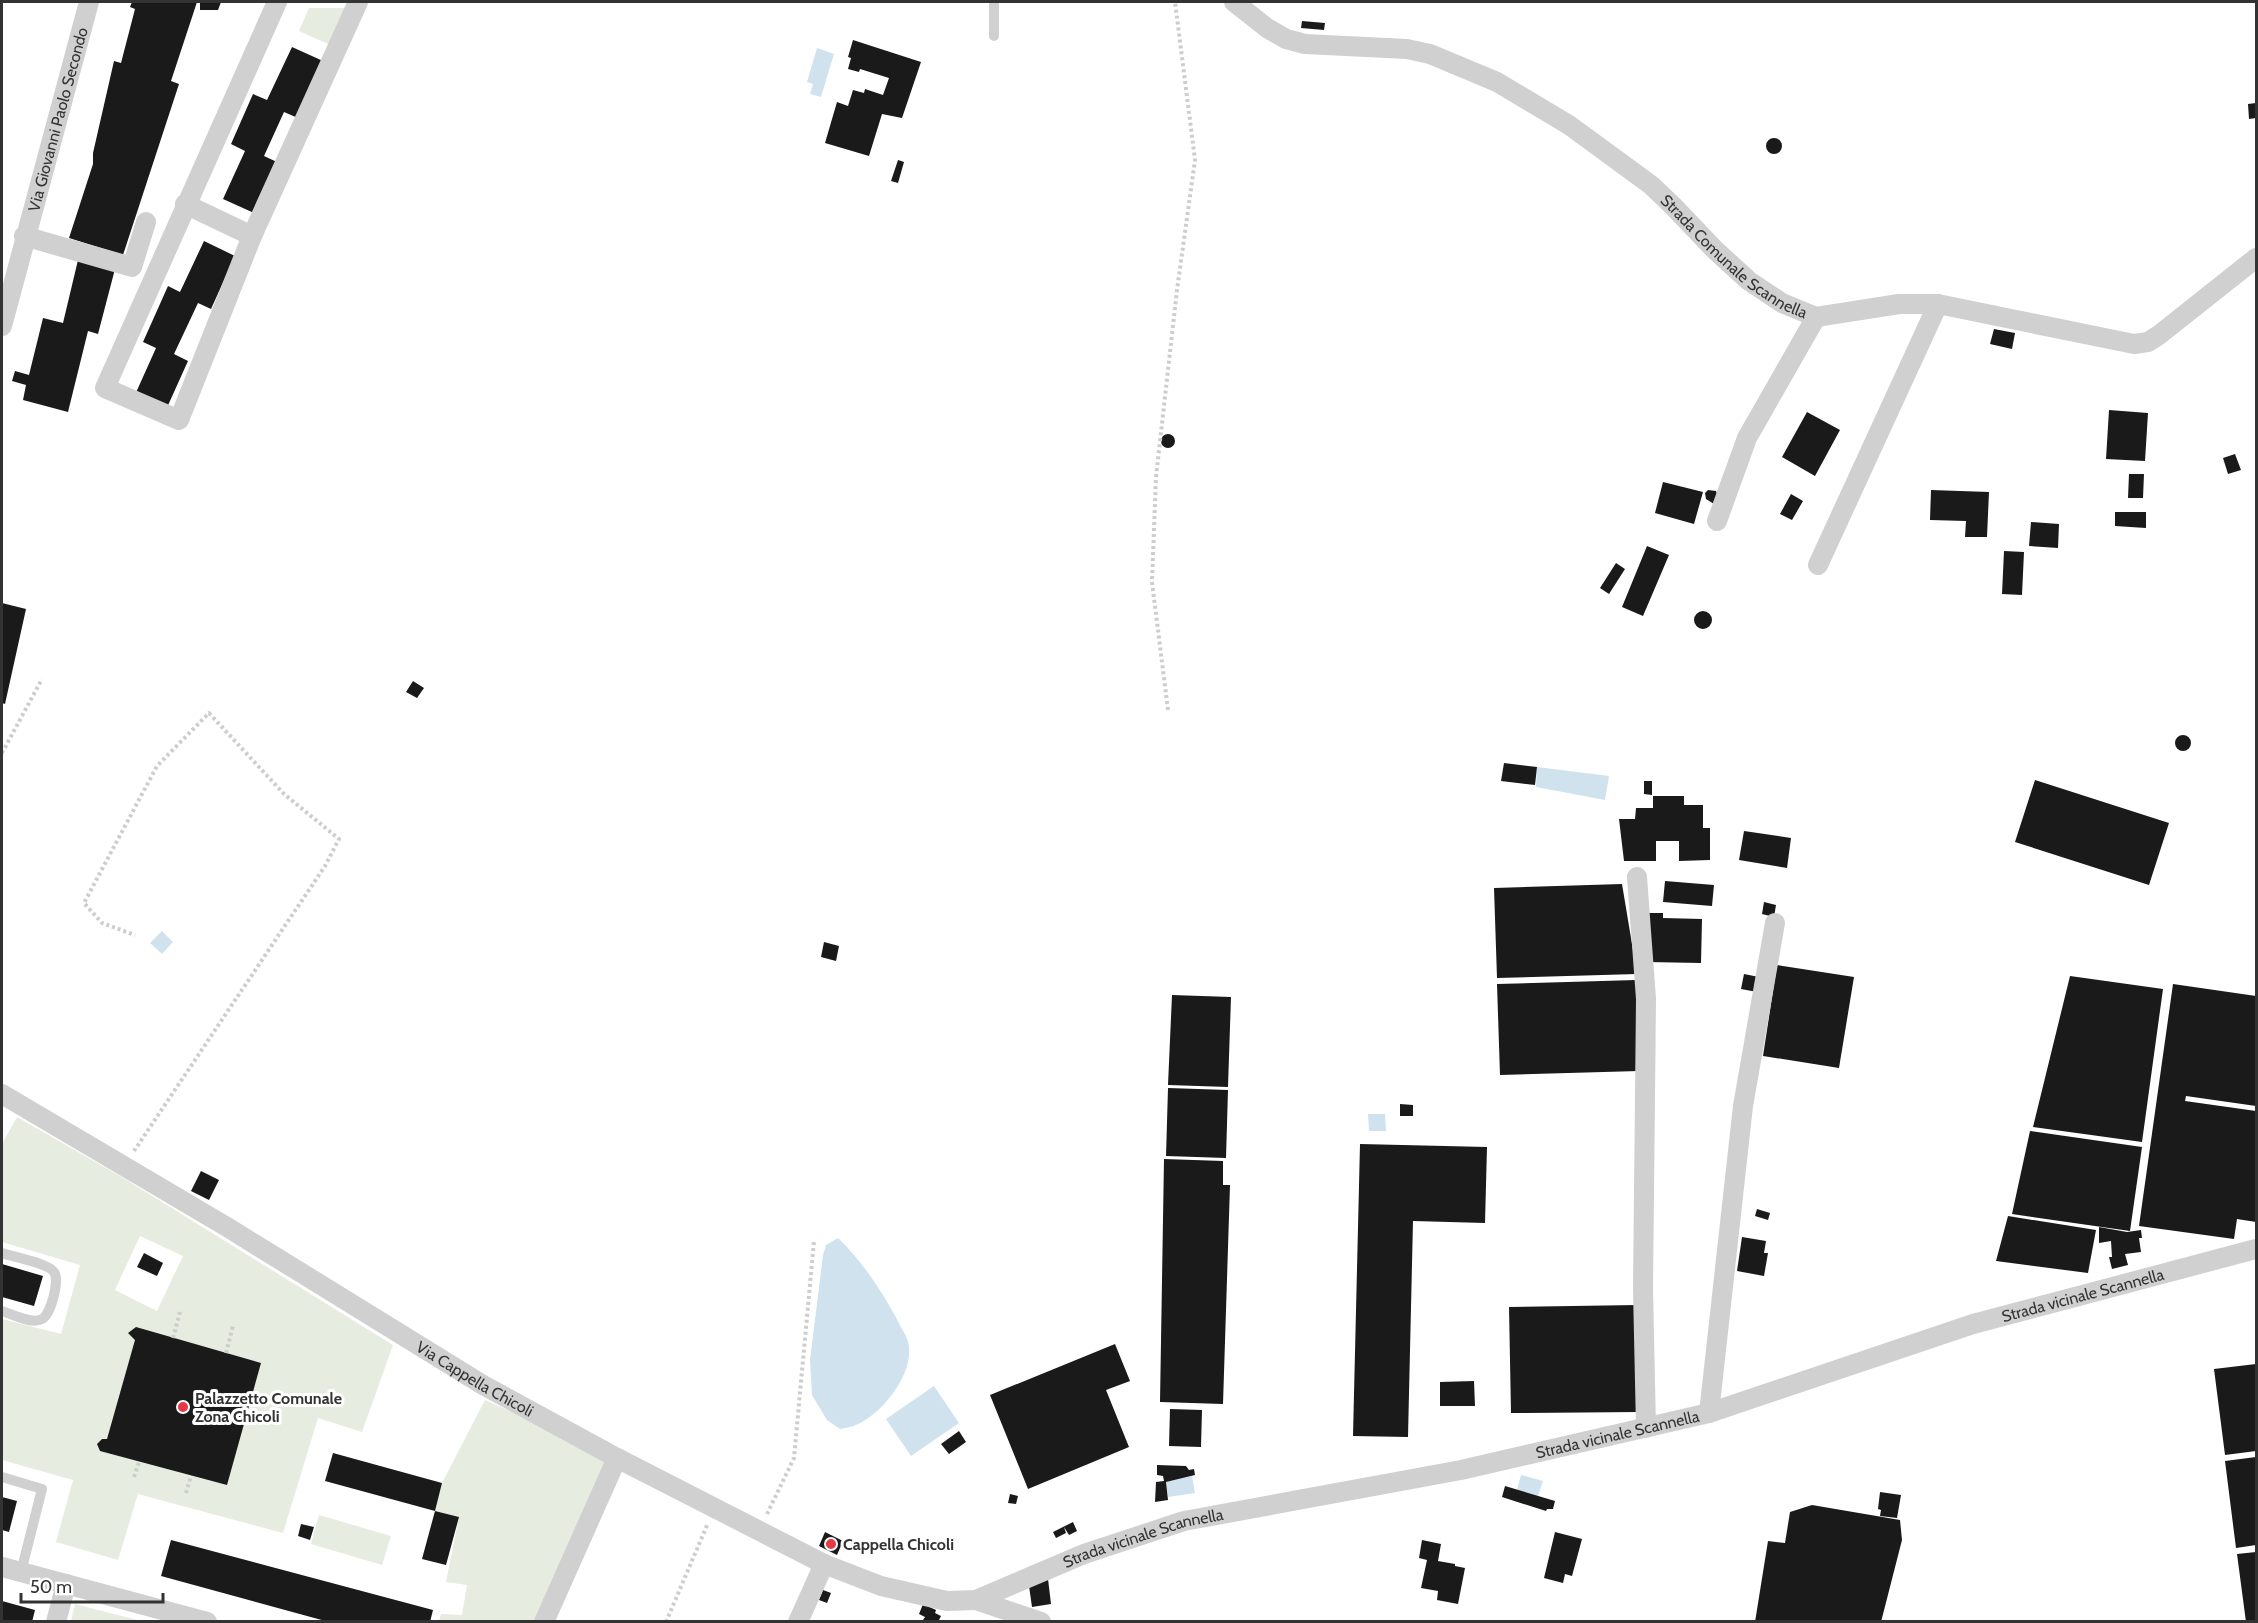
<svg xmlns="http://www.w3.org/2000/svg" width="2258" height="1623" font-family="Cabin,sans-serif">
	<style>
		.green { fill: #e6ecdf; fill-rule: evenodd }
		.water { fill: #cfe2ee }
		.building { fill: #1a1a1a }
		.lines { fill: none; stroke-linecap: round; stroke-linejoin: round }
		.path { stroke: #cdcdcd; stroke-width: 4; stroke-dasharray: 3 3; stroke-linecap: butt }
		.service { stroke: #d0d0d0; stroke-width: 10 }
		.minor { stroke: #d0d0d0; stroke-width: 20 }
		.poi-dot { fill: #e63946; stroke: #fff; stroke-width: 2 }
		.labels { text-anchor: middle; stroke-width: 6; stroke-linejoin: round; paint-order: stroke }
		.street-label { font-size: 16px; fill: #333; stroke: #fff }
		.poi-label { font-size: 16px; font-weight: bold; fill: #333; stroke: #fff; text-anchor: start }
	</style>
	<rect width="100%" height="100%" fill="#fff"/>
	<path class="green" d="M309,8H346L335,47L299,31Z
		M17,1117L120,1176L393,1345L362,1432L318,1418L283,1533L138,1494L118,1560L56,1542L73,1480L2,1460V1319L61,1334L80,1265L2,1242V1144ZM140,1236L183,1256L157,1311L115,1290Z
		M485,1400L617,1458L544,1621H439L441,1614L462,1615L467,1585L446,1582L459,1517L435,1511L442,1483Z
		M319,1515L391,1536L382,1565L311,1544Z
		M75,1604L141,1621H71Z"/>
	<path class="water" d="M817,48L834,54L821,97L810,94L813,84L807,82Z
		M1537,767L1609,776L1605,800L1536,787Z
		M162,931L173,942L162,954L150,943Z
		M1368,1114H1385L1386,1131H1369Z
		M838,1238C863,1262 884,1294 900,1325C902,1330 907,1336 908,1342C916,1371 883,1413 858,1424C852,1427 845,1428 840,1429L827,1420L812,1395L810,1360L823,1255L826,1245Z
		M934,1386L959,1423L911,1456L886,1419Z
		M1521,1475L1543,1481L1538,1496L1517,1490Z
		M1192,1476L1195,1493L1168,1497L1166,1482Z"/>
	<path class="building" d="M132,2H197L171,81L179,84L123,255L69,238L93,164V153L114,61L121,63L135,9L130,7Z
		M200,2H221L218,10H200Z
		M1302,21L1325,23L1324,30L1301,28Z
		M853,40L921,62L902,118L882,114L869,156L825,143L837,102L848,106L853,90L864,93L865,89L883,95L889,78L860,69L859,72L848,69L851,58L848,57Z
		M292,47L323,61L298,118L284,112L264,156L277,162L254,213L223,199L245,151L231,144L253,94L267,100Z
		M2256,103V118L2249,119L2248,104Z
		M1766 146a8 8 0 1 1 16 0a8 8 0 1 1-16 0Z
		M898,160L904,162L898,183L891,181Z
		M204,241L235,256L211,309L198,303L174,354L188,361L165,412L134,397L156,348L143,342L168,286L180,292Z
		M78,260L115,269L98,334L88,331L68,412L23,400L26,385L12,381L15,371L29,375L43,318L63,323Z
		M1994,329L2015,333L2012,349L1990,344Z
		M2109,410L2148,413L2145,461L2106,459Z
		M1807,412L1840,430L1815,476L1782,457Z
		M1161 441a7 7 0 1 1 14 0a7 7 0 1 1-14 0Z
		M2235,454L2241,470L2228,474L2223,458Z
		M2129,474H2144L2143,498H2128Z
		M1663,482L1703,492L1694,524L1655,513Z
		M1708,490L1716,491L1717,494L1714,504L1706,499L1705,493Z
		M1931,490L1989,492L1987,537H1965L1966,521L1930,520Z
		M1791,494L1803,501L1792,520L1780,514Z
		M2115,512H2146V528L2115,526Z
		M2031,522L2059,524L2058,548L2029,546Z
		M1647,546L1669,555L1643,616L1622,607Z
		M2004,551L2024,552L2022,595L2002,594Z
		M1616,563L1625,569L1609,594L1600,588Z
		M2,603L26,609L5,704L2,703Z
		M1694 620a9 9 0 1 1 18 0a9 9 0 1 1-18 0Z
		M413,681L424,688L417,698L406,692Z
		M2175 743a8 8 0 1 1 16 0a8 8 0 1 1-16 0Z
		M1504,763L1537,767L1535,785L1501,781Z
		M2035,780L2169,823L2149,885L2015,842Z
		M1644,781H1652V795L1644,794Z
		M1653,796H1684V805H1703V828H1710V860L1679,861V841H1656V861H1624L1619,819H1635L1636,808H1653Z
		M1744,831L1791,838L1787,868L1739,860Z
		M1665,881L1714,885L1712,906L1663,902Z
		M1622,884L1637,974L1497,978L1494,888Z
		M1764,902L1776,905L1774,917L1762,914Z
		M1648,913H1663V918L1702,919L1701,963L1647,962Z
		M824,942L839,946L836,961L821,957Z
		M1777,965L1854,977L1839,1068L1763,1056Z
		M1744,974L1759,977L1757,992L1741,989Z
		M2070,976L2163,989L2142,1142L2033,1127Z
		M1636,980L1639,1071L1500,1075L1497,984Z
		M2173,984L2256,996V1106L2186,1096L2185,1101L2256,1111V1222L2237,1219L2234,1239L2139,1226Z
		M1172,995L1231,997L1228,1087L1168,1085Z
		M1168,1088L1228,1090L1226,1158L1166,1156Z
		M1400,1104L1413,1105V1116H1400Z
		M2030,1131L2142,1147L2130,1231L2012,1214Z
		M1360,1144L1487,1147L1485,1223L1413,1221L1408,1437L1353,1436Z
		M1164,1159L1223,1161V1185H1230L1223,1404L1160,1402Z
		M201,1171L219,1180L209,1200L191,1191Z
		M1757,1209L1770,1213L1768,1220L1755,1216Z
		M2008,1216L2096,1230L2088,1273L1996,1261Z
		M2099,1227L2127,1232L2141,1230L2142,1238H2139L2141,1252L2125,1254L2128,1265L2112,1269L2109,1257H2112L2111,1241L2099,1243Z
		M1742,1237L1766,1241L1764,1253H1768L1764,1276L1737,1271Z
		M144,1253L163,1263L157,1276L137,1267Z
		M2,1264L43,1276L34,1306L2,1297Z
		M1637,1305L1639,1412L1511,1413L1509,1307Z
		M136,1327L261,1363L227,1485L100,1451L97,1444L102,1439H107L135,1340L128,1333Z
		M1115,1344L1130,1381L1106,1390L1129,1447L1028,1489L990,1395Z
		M2256,1364V1451L2225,1455L2214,1369Z
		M1474,1381L1475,1406H1440V1382Z
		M1170,1409L1202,1410L1201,1447L1169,1446Z
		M959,1431L966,1442L949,1454L941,1444Z
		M333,1453L442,1483L435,1511L325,1481Z
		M2256,1457V1545L2236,1548L2225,1461Z
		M1157,1465L1186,1466L1189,1470L1194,1469L1195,1475L1166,1482L1168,1500L1155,1502L1156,1482L1164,1481L1163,1476L1157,1475Z
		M1505,1486L1555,1501L1553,1509H1547L1546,1511L1502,1497Z
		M1880,1492L1901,1495L1897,1518L1880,1516L1881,1510L1878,1509Z
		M1010,1494L1018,1496L1016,1504L1008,1503Z
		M2,1497L17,1501L9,1532L2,1530Z
		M1812,1505L1900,1520L1902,1540L1881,1622H1755L1768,1541L1785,1543L1790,1512Z
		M435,1511L459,1517L446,1565L422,1559Z
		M1073,1522L1077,1531L1069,1535L1064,1527L1066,1533L1056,1538L1053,1532Z
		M301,1524L314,1527L310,1540L298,1536Z
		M825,1532L843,1541L837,1555L819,1546Z
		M1555,1532L1582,1539L1572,1576L1565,1574L1563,1583L1544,1578Z
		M171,1540L433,1610L430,1622H329L161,1576Z
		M1422,1540L1441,1544L1438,1561L1455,1564V1566L1465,1568L1458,1604L1437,1600L1438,1591L1421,1588L1427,1560L1419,1558Z
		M2256,1552V1622H2246L2237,1554Z
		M1048,1579L1051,1604L1032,1607L1029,1586Z
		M823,1590L831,1593L827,1603L819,1600Z
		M2,1601L35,1610L32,1622H2Z
		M923,1604L936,1610L935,1613L941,1616L938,1622L923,1620L925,1617L919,1614Z"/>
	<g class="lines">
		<path class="path" d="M1168,710L1152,582L1156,477L1177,290L1195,160L1175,2
			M2,753L42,679
			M134,1151L325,866L339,839L284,794L209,713L157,766L84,903L102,923L135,935
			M173,1338L180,1312
			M226,1353L233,1326
			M134,1477L139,1462
			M186,1493L191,1476
			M767,1514L794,1458L814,1241
			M666,1622L708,1523"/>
		<path class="service" d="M994,36V2
			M2,1253C13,1257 48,1263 54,1272C60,1280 51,1314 42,1319C32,1325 12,1314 2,1311
			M2,1477L42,1489L21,1572"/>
		<g class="minor">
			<path d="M277,2L105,388L179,420L252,236L358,2"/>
			<path id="s1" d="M1234,2L1267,28L1286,39L1305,44L1407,49L1430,54L1497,82L1569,125L1651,185L1673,206L1714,249L1749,281L1782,303L1816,317L1899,304H1938L2134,344L2148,342L2159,335L2256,258"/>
			<path d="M185,204L252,236"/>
			<path d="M24,236L132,267L146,222"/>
			<path id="s2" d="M2,326L89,2"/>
			<path d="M1717,521L1747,438L1816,317"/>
			<path d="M1818,565L1938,304"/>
			<path d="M1637,877L1646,999L1643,1289L1646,1428"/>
			<path id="s3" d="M2,1094L227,1227L483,1385L617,1458L824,1564L881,1586L947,1601L976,1600L1084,1554L1184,1521L1461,1470L1709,1413L1973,1324L2256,1249"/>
			<path d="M1709,1413L1743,1106L1775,923"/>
			<path d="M2,1567L207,1622"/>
			<path d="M976,1600L1041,1622"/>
			<path d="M56,1622L66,1584"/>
			<path d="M544,1622L617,1458"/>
			<path d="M798,1622L824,1564"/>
		</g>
	</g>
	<g class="poi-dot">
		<circle cx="183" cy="1407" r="6"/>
		<circle cx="831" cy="1544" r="6"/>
	</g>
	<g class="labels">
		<g class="street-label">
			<text dy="6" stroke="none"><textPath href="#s2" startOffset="214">Via Giovanni Paolo Secondo</textPath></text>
			<text dy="6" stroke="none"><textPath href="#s1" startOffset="578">Strada Comunale Scannella</textPath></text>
			<text dy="6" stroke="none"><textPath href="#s3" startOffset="2256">Strada vicinale Scannella</textPath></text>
			<text dy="6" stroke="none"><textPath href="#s3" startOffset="552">Via Cappella Chicoli</textPath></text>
			<text dy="6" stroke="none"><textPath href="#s3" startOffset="1770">Strada vicinale Scannella</textPath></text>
			<text dy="6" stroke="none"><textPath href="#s3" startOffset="1284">Strada vicinale Scannella</textPath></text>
		</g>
		<g class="poi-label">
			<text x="195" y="1404">Palazzetto Comunale<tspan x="195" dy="18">Zona Chicoli</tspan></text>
			<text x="843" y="1550">Cappella Chicoli</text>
		</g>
	</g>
	<rect width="2258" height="1623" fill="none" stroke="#333333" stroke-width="6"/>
	<path d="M21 1593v9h142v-9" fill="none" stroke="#333333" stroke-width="3"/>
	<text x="30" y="1593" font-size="18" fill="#333333" stroke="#ffffff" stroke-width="4.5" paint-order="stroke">50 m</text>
</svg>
